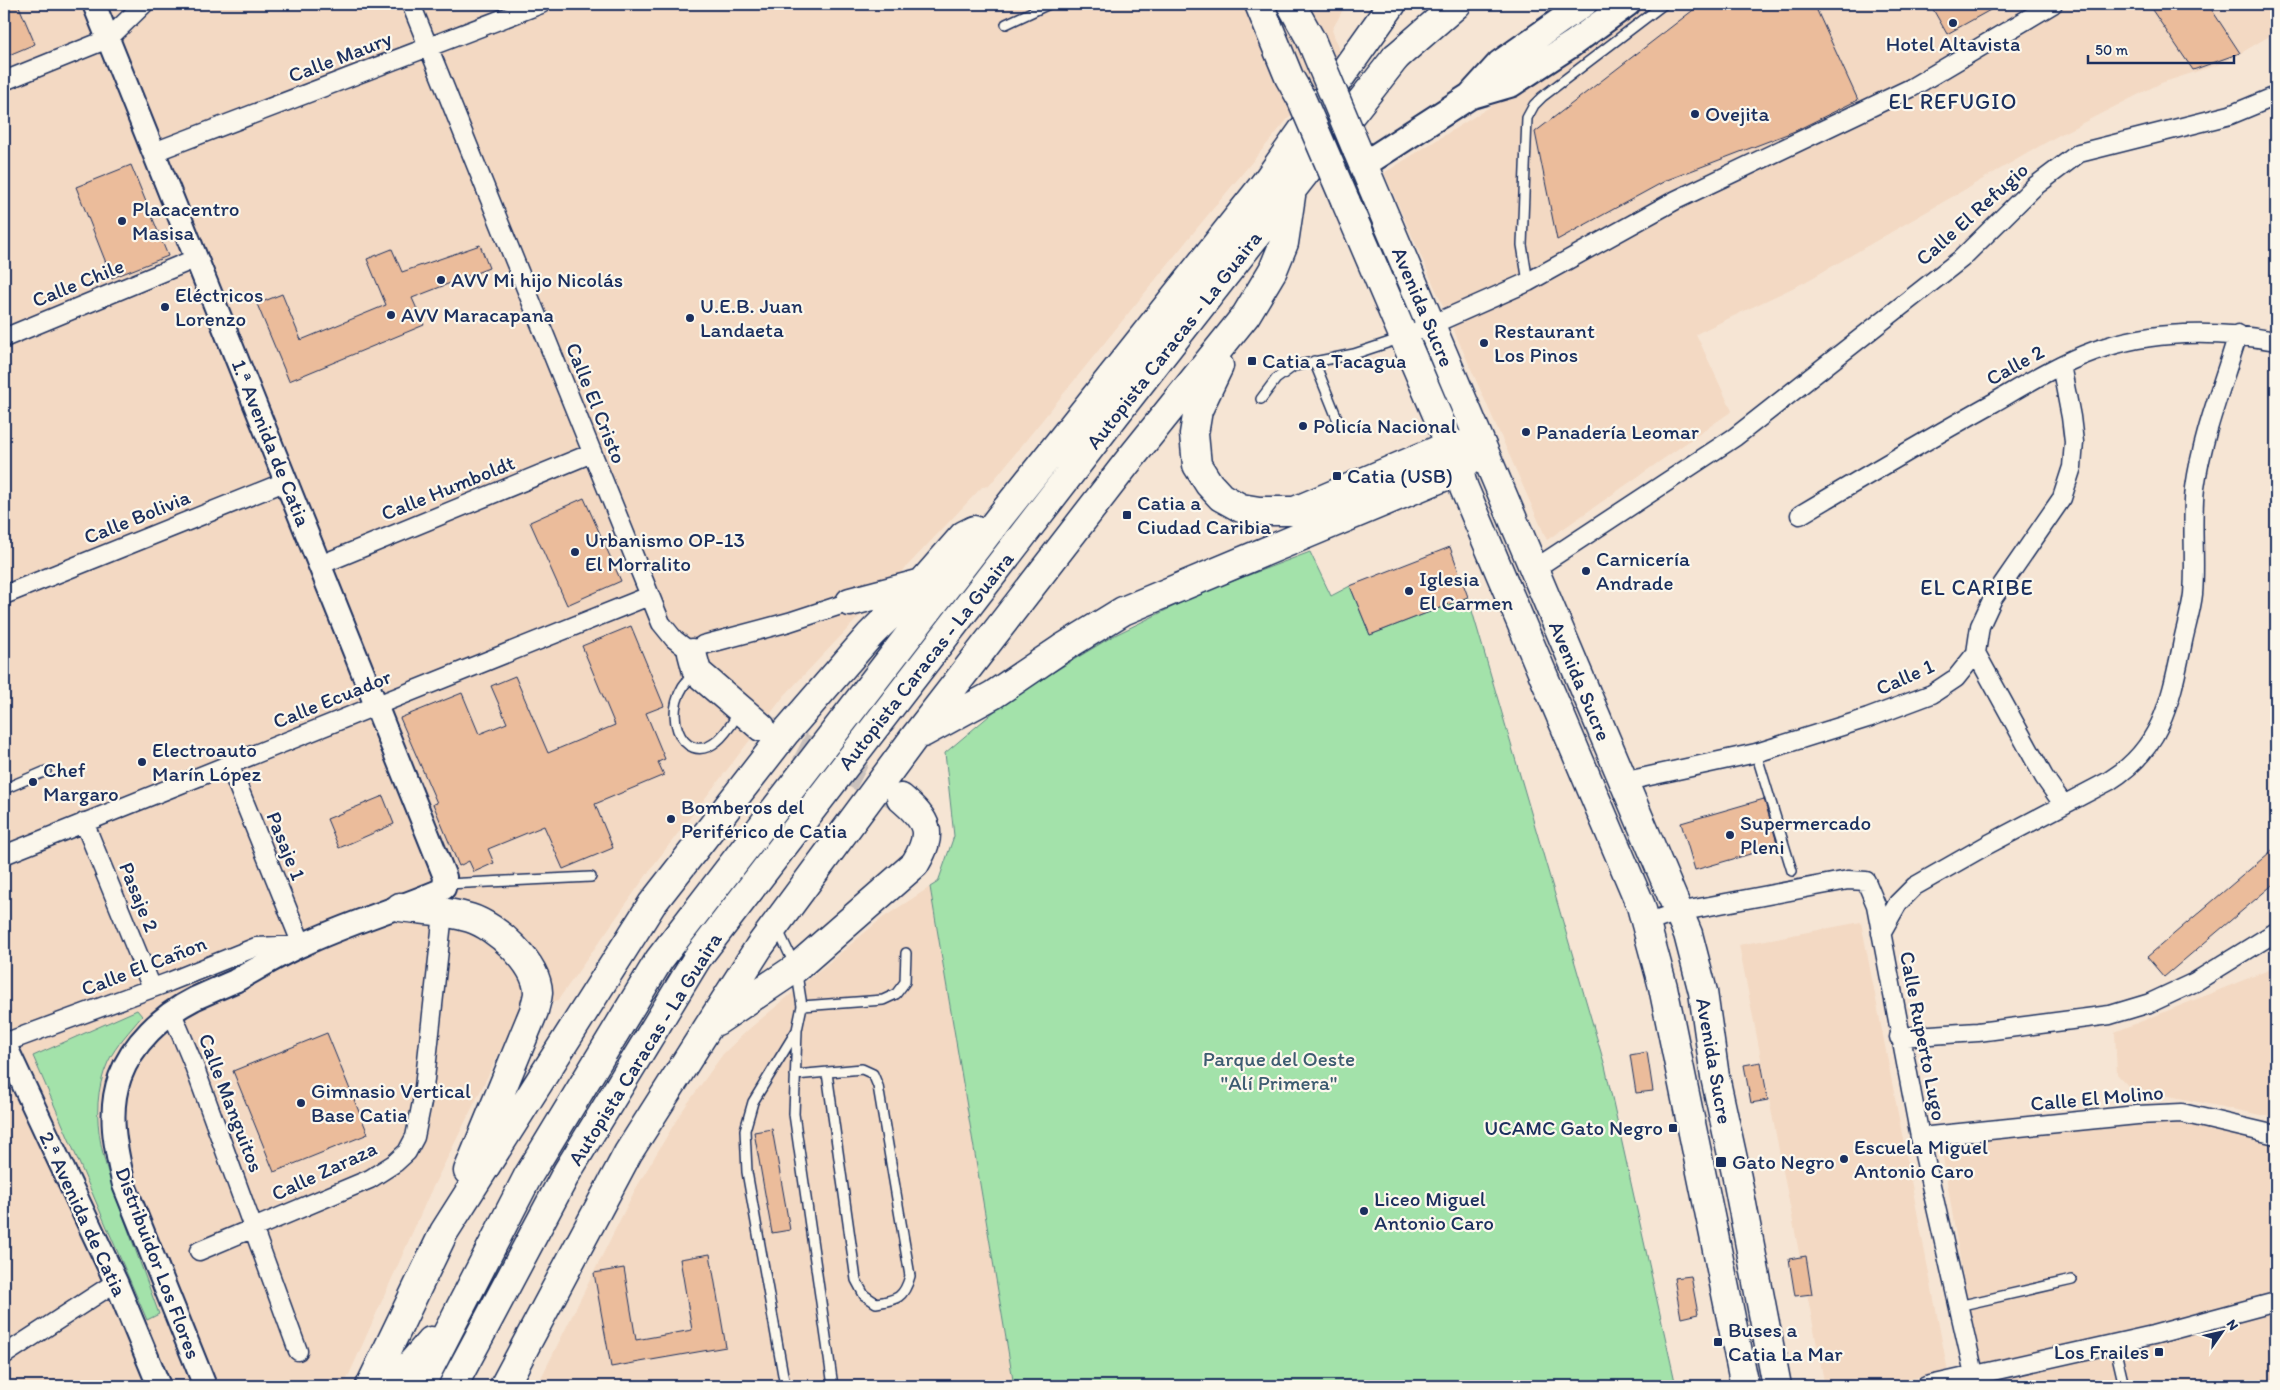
<svg xmlns="http://www.w3.org/2000/svg" width="2280" height="1390" font-family="Itim,sans-serif">
	<style>
		.built { fill: #f3d9c3 }
		.green { fill: #a3e2aa; stroke: #5f8884 }
		.building { fill: #ebbc9b; stroke: #1b2f5e }
		.lines { fill: none; stroke-linecap: round; stroke-linejoin: round }
		.motorway-tunnel { stroke: #cac1bc; stroke-width: 28; stroke-dasharray: 28 14; stroke-linecap: butt }
		.service-casing { stroke: #1b2f5e; stroke-width: 12 }
		.minor-casing { stroke: #1b2f5e; stroke-width: 21 }
		.tertiary-casing { stroke: #1b2f5e; stroke-width: 26 }
		.secondary-casing { stroke: #1b2f5e; stroke-width: 29 }
		.primary-casing { stroke: #1b2f5e; stroke-width: 31 }
		.trunk-casing { stroke: #1b2f5e; stroke-width: 31 }
		.motorway-casing { stroke: #1b2f5e; stroke-width: 31 }
		.service { stroke: #fbf7ec; stroke-width: 9 }
		.minor { stroke: #fbf7ec; stroke-width: 18 }
		.tertiary { stroke: #fbf7ec; stroke-width: 22 }
		.secondary { stroke: #fbf7ec; stroke-width: 25 }
		.primary { stroke: #fbf7ec; stroke-width: 28 }
		.trunk { stroke: #fbf7ec; stroke-width: 28 }
		.motorway { stroke: #fbf7ec; stroke-width: 28 }
		.primary-bridge-casing { stroke: #1b2f5e; stroke-width: 31; stroke-linecap: butt }
		.primary-bridge { stroke: #fbf7ec; stroke-width: 28 }
		.poi-dot { fill: #1b2f5e; stroke: #fbf7ec; stroke-width: 2 }
		.labels { text-anchor: middle; stroke-width: 4.5; stroke-linejoin: round; paint-order: stroke }
		.poi-label { font-size: 21px; fill: #1b2f5e; stroke: #fbf7ec; text-anchor: start }
		.street-label { font-size: 21px; fill: #1b2f5e; stroke: #fbf7ec }
		.park-label { font-size: 21px; fill: #3d5c71; stroke: #fbf7ec }
		.neighbourhood-label { font-size: 22px; letter-spacing: 1px; fill: #1b2f5e; stroke: #fbf7ec }
	</style>
	<rect width="100%" height="100%" fill="#f6e5d4"/>
	<filter id="ink" filterUnits="userSpaceOnUse"><feTurbulence type="fractalNoise" baseFrequency=".02" numOctaves="2"/><feDisplacementMap in="SourceGraphic" scale="10" xChannelSelector="R" yChannelSelector="G"/><feConvolveMatrix kernelMatrix="1 2 1 2 8 2 1 2 1" color-interpolation-filters="sRGB"/></filter>
	<g filter="url(#ink)">
		<path class="built" d="M4,4H1346L1332,30L1341,55L1202,222L989,486L982,487L784,696L655,863L558,1000L520,1011L430,1193L344,1386H4Z
			M1636,4H2276V32L2226,62L2161,83L2059,135L1805,282L1696,334L1732,411L1547,540L1384,173L1571,56Z
			M930,887L1014,1386H537L635,1190L680,1114L723,1054L749,1029L881,919Z
			M1861,922L1948,1372L1873,1386H1825L1739,945Z
			M2276,967V1118L2130,1088L2117,1074L2115,1032Z
			M2115,1118H2187L2276,1133V1386H1981L1941,1145Z"/>
		<path class="green" d="M1310,552L1331,596L1350,586L1370,635L1468,597L1605,1066L1676,1386H1014L930,887L938,882L954,836L945,753L1009,699L1113,636L1201,593Z
			M137,1010L142,1016C130,1031 116,1045 108,1062C84,1116 107,1172 126,1224C137,1254 148,1284 159,1314L147,1320L33,1056Z"/>
		<path class="building" d="M4,4H18L35,44L4,57Z
			M1701,4H1814L1858,100L1795,131L1667,180L1557,240L1535,132Z
			M1930,4H2001L1947,34Z
			M2148,4H2208L2240,53L2193,70Z
			M131,165L168,256L112,278L76,187Z
			M480,245L489,268L412,298L424,325L289,381L257,304L282,294L301,340L386,305L367,259L392,249L402,272Z
			M584,498L621,581L567,605L530,522Z
			M1450,547L1468,597L1370,635L1350,586Z
			M631,626L664,706L646,713L665,759L658,762L664,775L595,804L613,848L563,869L544,826L488,849L494,863L474,872L469,861L459,866L433,804L437,803L400,718L462,693L479,734L507,723L491,686L515,676L548,753L615,725L582,646Z
			M383,796L394,824L339,848L327,819Z
			M1764,799L1778,846L1695,870L1681,823Z
			M2276,847V882L2164,977L2147,957Z
			M327,1033L368,1134L274,1172L233,1071Z
			M1647,1052L1653,1091L1636,1093L1630,1055Z
			M1761,1062L1768,1100L1751,1103L1744,1065Z
			M772,1129L790,1230L772,1233L754,1132Z
			M710,1254L726,1347L611,1367L594,1273L624,1268L636,1340L692,1330L680,1259Z
			M1806,1256L1812,1294L1795,1296L1789,1259Z
			M1691,1276L1698,1314L1681,1318L1674,1278Z"/>
		<g class="lines">
			<path class="motorway-tunnel" d="M762,727L900,797"/>
			<defs>
				<path id="service" d="M1006,24L1049,4
					M1528,282L1522,245L1527,118L1534,105L1542,97L1664,4
					M1314,361L1341,428
					M1261,399L1276,379L1294,366L1354,354L1402,338
					M695,673C655,706 682,770 717,741C726,734 733,722 739,713
					M1756,753L1792,871
					M4,789L46,771
					M446,884L591,877
					M778,930L796,968L802,1006L797,1030L753,1102L745,1130L747,1172L785,1386
					M802,1006L883,1000L896,994L905,982L906,953
					M797,1030L794,1114L833,1386
					M795,1075L862,1069L873,1074L878,1086L910,1276C904,1298 897,1300 876,1303L864,1295L856,1280L827,1073
					M1958,1306L2072,1280
					M2114,1343L2124,1386"/>
				<path id="minor" d="M411,4L661,623L674,639L692,653L703,645L789,622L850,602
					M4,81L108,39L144,4
					M154,152L541,4
					M1404,337L1528,282L1676,200L1911,88L2053,4
					M4,338L197,258
					M1800,515C1864,477 1928,439 1993,403C2026,384 2058,364 2094,351C2151,330 2217,330 2276,341
					M320,565L592,453
					M1533,570L1735,437L1961,259L2034,187L2079,153L2230,115L2276,96
					M4,595L287,481
					M1976,653L2044,777L2063,804
					M1622,782L1756,753L1868,718L1932,694L1956,678L1976,653L1980,626L1993,598L2062,498L2072,467L2074,442L2071,417L2061,365
					M84,822L152,988
					M4,855L649,596
					M1646,923L1678,912L1848,880L1866,881L1876,905L1920,1137L1974,1374
					M1881,933L1898,903L1915,886L1987,845L2109,781C2161,749 2170,703 2182,646C2185,629 2191,612 2193,594C2196,559 2191,523 2195,488C2202,436 2223,384 2238,334
					M172,1013L193,1063L298,1351
					M1899,1037L1978,1032L2110,1015L2150,1003L2195,982L2276,932
					M4,1043L169,982L256,947L302,945L229,764
					M1920,1137L2137,1115L2182,1113L2276,1135
					M199,1251L370,1179L395,1163L407,1152L415,1137L423,1097L443,913
					M4,1355L116,1282
					M1926,1386L2153,1335L2276,1302"/>
				<path id="tertiary" d="M94,4L445,877L444,888L439,891C394,910 346,924 302,945C279,955 257,969 235,981C221,987 207,993 194,999C162,1015 132,1044 120,1077C107,1113 116,1150 124,1185L205,1386
					M4,1043L116,1282L159,1386"/>
				<path id="secondary" d="M1470,96L1511,84L1572,44L1627,4
					M1363,165L1470,96L1500,63L1584,4"/>
				<path id="primary" d="M1259,4L1289,77L1301,98
					M1291,4L1311,40
					M1357,150L1688,934L1703,992L1715,1077L1736,1173L1777,1386
					M1345,200L1450,445L1464,488L1641,906L1663,987L1745,1386"/>
				<path id="trunk" d="M1396,57L1457,4
					M1266,182L1392,4"/>
				<path id="motorway" d="M1219,366L1198,410L1194,434L1197,465L1209,484L1221,497L1241,508L1259,511H1295L1450,445L1481,446
					M850,602L922,583
					M692,653L697,672L761,727
					M923,733L993,695L1061,649L1123,611L1460,470L1481,446
					M400,907C423,910 448,911 470,918C496,926 537,963 538,992C538,998 535,1005 534,1011L468,1171
					M717,1021L796,968L915,864C934,832 928,821 901,798
					M370,1386L444,1232L652,904L786,732L870,635L922,583L964,535L974,530
					M392,1386L431,1341
					M420,1386L528,1176L659,960L1000,517L1266,182
					M453,1386L567,1172L698,957L1116,414L1396,57
					M504,1386L628,1153L759,947L913,739L1126,464L1246,315L1273,270L1284,243L1292,189"/>
			</defs>
			<use href="#service" class="service-casing"/>
			<use href="#minor" class="minor-casing"/>
			<use href="#tertiary" class="tertiary-casing"/>
			<use href="#secondary" class="secondary-casing"/>
			<use href="#primary" class="primary-casing"/>
			<use href="#trunk" class="trunk-casing"/>
			<use href="#motorway" class="motorway-casing"/>
			<use href="#service" class="service"/>
			<use href="#minor" class="minor"/>
			<use href="#tertiary" class="tertiary"/>
			<use href="#secondary" class="secondary"/>
			<use href="#primary" class="primary"/>
			<use href="#trunk" class="trunk"/>
			<use href="#motorway" class="motorway"/>
			<defs>
				<path id="primary-bridge" d="M1311,40L1357,150
					M1301,98L1345,200"/>
			</defs>
			<use href="#primary-bridge" class="primary-bridge-casing"/>
			<use href="#primary-bridge" class="primary-bridge"/>
		</g>
	</g>
	<g class="poi-dot">
		<circle cx="1953" cy="23" r="5"/>
		<circle cx="1695" cy="114" r="5"/>
		<circle cx="122" cy="221" r="5"/>
		<circle cx="441" cy="280" r="5"/>
		<circle cx="165" cy="307" r="5"/>
		<circle cx="391" cy="315" r="5"/>
		<circle cx="690" cy="318" r="5"/>
		<circle cx="1484" cy="343" r="5"/>
		<rect x="1247" y="356" width="10" height="10" rx="2.5"/>
		<circle cx="1303" cy="426" r="5"/>
		<circle cx="1526" cy="432" r="5"/>
		<rect x="1332" y="471" width="10" height="10" rx="2.5"/>
		<rect x="1122" y="510" width="10" height="10" rx="2.5"/>
		<circle cx="575" cy="552" r="5"/>
		<circle cx="1586" cy="571" r="5"/>
		<circle cx="1409" cy="591" r="5"/>
		<circle cx="142" cy="762" r="5"/>
		<circle cx="33" cy="782" r="5"/>
		<circle cx="671" cy="819" r="5"/>
		<circle cx="1730" cy="835" r="5"/>
		<circle cx="301" cy="1103" r="5"/>
		<rect x="1668" y="1123" width="10" height="10" rx="2.5"/>
		<circle cx="1844" cy="1159" r="5"/>
		<rect x="1715" y="1156" width="12" height="12" rx="2.5"/>
		<circle cx="1364" cy="1211" r="5"/>
		<rect x="1713" y="1337" width="10" height="10" rx="2.5"/>
		<rect x="2154" y="1347" width="10" height="10" rx="2.5"/>
	</g>
	<g class="labels">
		<g class="poi-label">
			<text x="1953" y="51" text-anchor="middle">Hotel Altavista</text>
			<text x="1705" y="121">Ovejita</text>
			<text x="132" y="216">Placacentro<tspan x="132" dy="24">Masisa</tspan></text>
			<text x="451" y="287">AVV Mi hijo Nicolás</text>
			<text x="175" y="302">Eléctricos<tspan x="175" dy="24">Lorenzo</tspan></text>
			<text x="700" y="313">U.E.B. Juan<tspan x="700" dy="24">Landaeta</tspan></text>
			<text x="401" y="322">AVV Maracapana</text>
			<text x="1494" y="338">Restaurant<tspan x="1494" dy="24">Los Pinos</tspan></text>
			<text x="1262" y="368">Catia a Tacagua</text>
			<text x="1313" y="433">Policía Nacional</text>
			<text x="1536" y="439">Panadería Leomar</text>
			<text x="1347" y="483">Catia (USB)</text>
			<text x="1137" y="510">Catia a<tspan x="1137" dy="24">Ciudad Caribia</tspan></text>
			<text x="585" y="547">Urbanismo OP-13<tspan x="585" dy="24">El Morralito</tspan></text>
			<text x="1596" y="566">Carnicería<tspan x="1596" dy="24">Andrade</tspan></text>
			<text x="1419" y="586">Iglesia<tspan x="1419" dy="24">El Carmen</tspan></text>
			<text x="152" y="757">Electroauto<tspan x="152" dy="24">Marín López</tspan></text>
			<text x="43" y="777">Chef<tspan x="43" dy="24">Margaro</tspan></text>
			<text x="681" y="814">Bomberos del<tspan x="681" dy="24">Periférico de Catia</tspan></text>
			<text x="1740" y="830">Supermercado<tspan x="1740" dy="24">Pleni</tspan></text>
			<text x="311" y="1098">Gimnasio Vertical<tspan x="311" dy="24">Base Catia</tspan></text>
			<text x="1663" y="1135" text-anchor="end">UCAMC Gato Negro</text>
			<text x="1854" y="1154">Escuela Miguel<tspan x="1854" dy="24">Antonio Caro</tspan></text>
			<text x="1732" y="1169">Gato Negro</text>
			<text x="1374" y="1206">Liceo Miguel<tspan x="1374" dy="24">Antonio Caro</tspan></text>
			<text x="1728" y="1337">Buses a<tspan x="1728" dy="24">Catia La Mar</tspan></text>
			<text x="2149" y="1359" text-anchor="end">Los Frailes</text>
		</g>
		<g class="street-label">
			<text transform="translate(340 57) rotate(-21)" y="7">Calle Maury</text>
			<text transform="translate(1972 214) rotate(-42)" y="7">Calle El Refugio</text>
			<text transform="translate(78 283) rotate(-22)" y="7">Calle Chile</text>
			<text transform="translate(1423 307) rotate(67)" y="7">Avenida Sucre</text>
			<text transform="translate(1174 340) rotate(-52)" y="7">Autopista Caracas - La Guaira</text>
			<text transform="translate(2015 365) rotate(-29)" y="7">Calle 2</text>
			<text transform="translate(596 403) rotate(68)" y="7">Calle El Cristo</text>
			<text transform="translate(271 443) rotate(68)" y="7">1.ª Avenida de Catia</text>
			<text transform="translate(448 488) rotate(-22)" y="7">Calle Humboldt</text>
			<text transform="translate(137 517) rotate(-22)" y="7">Calle Bolivia</text>
			<text transform="translate(926 661) rotate(-52)" y="7">Autopista Caracas - La Guaira</text>
			<text transform="translate(1905 677) rotate(-24)" y="7">Calle 1</text>
			<text transform="translate(1580 681) rotate(67)" y="7">Avenida Sucre</text>
			<text transform="translate(332 699) rotate(-22)" y="7">Calle Ecuador</text>
			<text transform="translate(286 846) rotate(68)" y="7">Pasaje 1</text>
			<text transform="translate(139 897) rotate(68)" y="7">Pasaje 2</text>
			<text transform="translate(144 966) rotate(-21)" y="7">Calle El Cañon</text>
			<text transform="translate(1923 1036) rotate(79)" y="7">Calle Ruperto Lugo</text>
			<text transform="translate(645 1049) rotate(-58)" y="7">Autopista Caracas - La Guaira</text>
			<text transform="translate(1714 1061) rotate(80)" y="7">Avenida Sucre</text>
			<text transform="translate(2097 1098) rotate(-5)" y="7">Calle El Molino</text>
			<text transform="translate(231 1103) rotate(69)" y="7">Calle Manguitos</text>
			<text transform="translate(324 1171) rotate(-25)" y="7">Calle Zaraza</text>
			<text transform="translate(83 1214) rotate(65)" y="7">2.ª Avenida de Catia</text>
			<text transform="translate(158 1263) rotate(69)" y="7">Distribuidor Los Flores</text>
		</g>
		<g class="park-label">
			<text x="1279" y="1066">Parque del Oeste<tspan x="1279" dy="24">"Alí Primera"</tspan></text>
		</g>
		<g class="neighbourhood-label">
			<text x="1953" y="109">EL REFUGIO</text>
			<text x="1977" y="595">EL CARIBE</text>
		</g>
	</g>
	<rect width="2280" height="1390" fill="none" stroke="#fbf7ec" stroke-width="20"/>
	<rect x="10" y="10" width="2260" height="1370" fill="none" stroke="#1b2f5e" stroke-width="2" filter="url(#ink)"/>
	<g transform="translate(2222 1332) rotate(56)" stroke="#fbf7ec" stroke-width="4" paint-order="stroke">
	<path d="M0-4L9 19L0 12L-9 19Z" fill="#1b2f5e"/>
	<text y="-8" font-size="14" font-weight="bold" text-anchor="middle" fill="#1b2f5e">N</text>
	</g>
	<path d="M2088 55v8h146v-8" fill="none" stroke="#1b2f5e" stroke-width="2.5"/>
	<text x="2095" y="55" font-size="15" fill="#1b2f5e" stroke="#fbf7ec" stroke-width="4" paint-order="stroke">50 m</text>
</svg>
